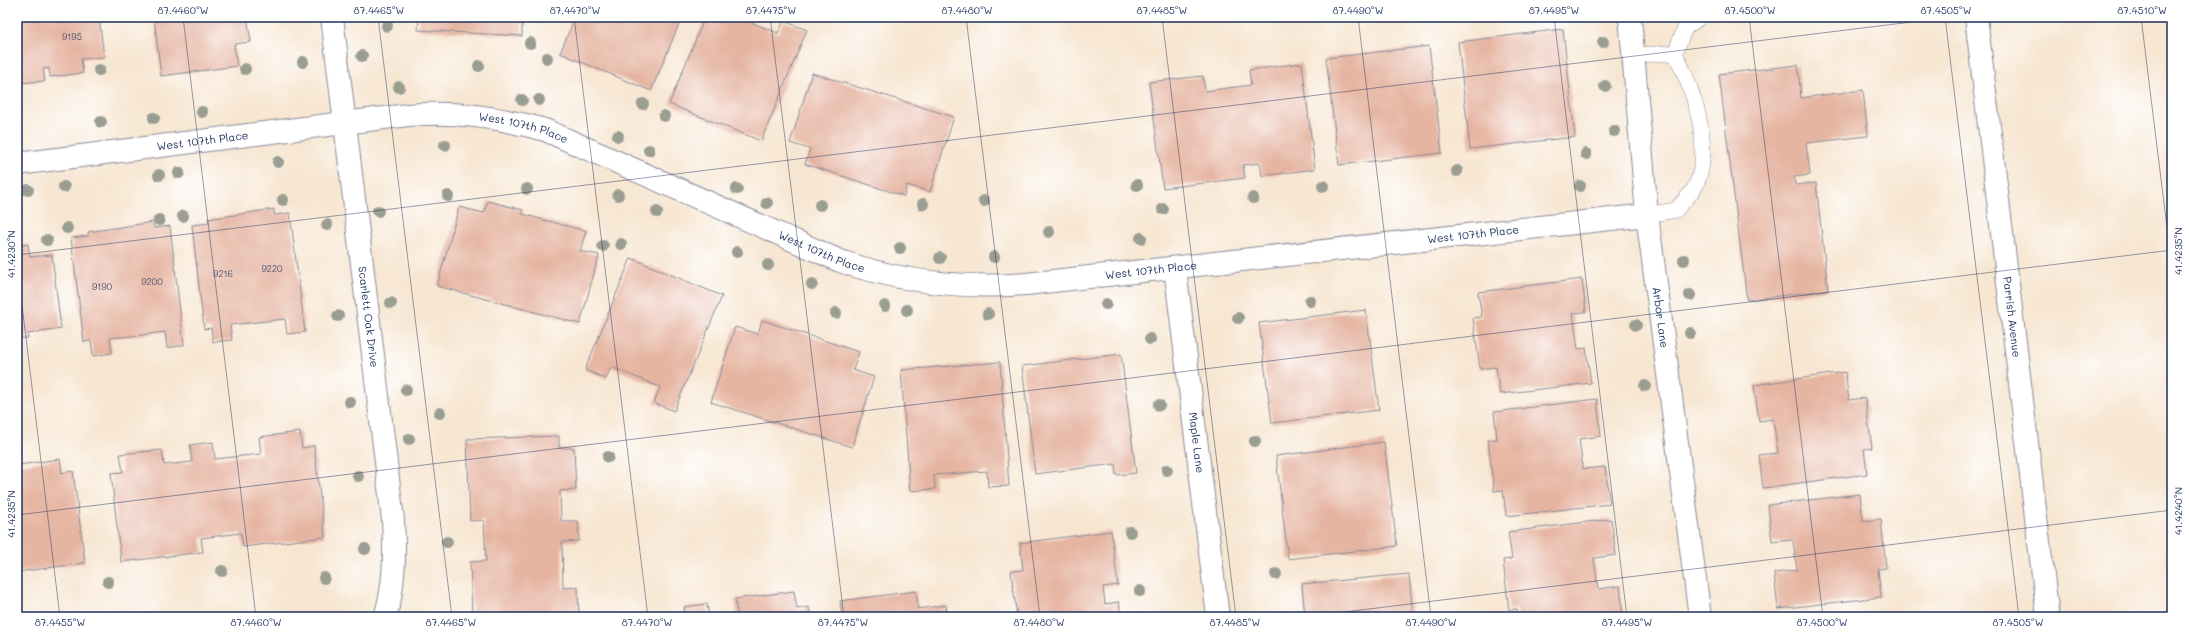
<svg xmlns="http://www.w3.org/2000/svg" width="2189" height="634" font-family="Mali,sans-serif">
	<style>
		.building { fill: #e6b5a2 }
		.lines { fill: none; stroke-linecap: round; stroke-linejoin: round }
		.service-casing { stroke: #898a98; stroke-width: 16 }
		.minor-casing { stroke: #898a98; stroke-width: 24 }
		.tertiary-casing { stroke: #898a98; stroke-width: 24 }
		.service { stroke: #fff; stroke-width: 15 }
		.minor { stroke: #fff; stroke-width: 22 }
		.tertiary { stroke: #fff; stroke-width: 22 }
		.tree { fill: #9a9d92 }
		.ticks { fill: none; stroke: #1b2f5e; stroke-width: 1; stroke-opacity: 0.45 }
		.labels { text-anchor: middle; stroke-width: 4; stroke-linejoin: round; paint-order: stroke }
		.number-label { font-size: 9px; fill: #4e506f }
		.street-label { font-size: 11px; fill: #1b2f5e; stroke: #fff }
		.neatline { fill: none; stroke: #1b2f5e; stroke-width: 1.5 }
		.ticks-label { font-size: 10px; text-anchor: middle; fill: #1b2f5e }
	</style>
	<rect width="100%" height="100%" fill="#fff"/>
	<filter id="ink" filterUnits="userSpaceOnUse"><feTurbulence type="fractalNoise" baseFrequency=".025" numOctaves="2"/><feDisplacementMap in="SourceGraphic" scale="8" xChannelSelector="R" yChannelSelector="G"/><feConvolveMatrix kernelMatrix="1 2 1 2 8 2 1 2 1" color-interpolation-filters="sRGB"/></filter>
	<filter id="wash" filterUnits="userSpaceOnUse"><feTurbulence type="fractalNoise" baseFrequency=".012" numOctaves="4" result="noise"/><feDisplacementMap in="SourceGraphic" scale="16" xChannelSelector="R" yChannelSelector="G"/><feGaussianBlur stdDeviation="0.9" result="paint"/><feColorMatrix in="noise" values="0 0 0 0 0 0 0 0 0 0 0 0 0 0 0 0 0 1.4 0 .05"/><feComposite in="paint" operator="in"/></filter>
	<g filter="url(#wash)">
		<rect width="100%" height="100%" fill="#f7e6d1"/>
		<g id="blocks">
			<path class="building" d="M17,17H99L104,57L81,59L83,73L50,77L49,68L43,69L45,81L17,83Z
				M154,17H247L251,42L234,44L237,66L161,76Z
				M419,17H546L545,23L522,22V36L418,30Z
				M575,17H682L651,91L560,53Z
				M705,17H744L743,19L778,33L784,21L807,30L761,141L669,104Z
				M1563,29L1575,137L1470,149L1458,42Z
				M1429,46L1442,153L1339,165L1326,58Z
				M1302,63L1315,169L1262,176L1260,163L1243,165L1245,178L1163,188L1149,82L1203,76L1205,91L1251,85L1249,70Z
				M1798,65L1801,98L1863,90L1868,136L1806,143L1810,175L1794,177L1795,185L1816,183L1828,290L1747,300L1719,74Z
				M812,73L954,117L930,192L907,185L904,196L805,164L810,149L790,143Z
				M488,201L523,210L522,214L586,231L580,251L599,255L580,324L437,286L459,207L484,213Z
				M274,209V215L290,213L305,332L287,334L285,319L230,325L232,340L213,342L211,328L204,329L192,225L209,223L208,219Z
				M153,222L154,228L170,226L184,345L167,348L165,332L133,336L110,338L112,353L93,356L91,341L84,342L71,238L88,236V232Z
				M28,244L30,257L52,255L61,329L27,334L28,338L17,339V246Z
				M631,258L722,296L674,411L654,403L660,387L611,367L606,379L585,370Z
				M1582,279L1586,312L1573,313L1578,349L1586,348L1591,383L1500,394L1496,367L1480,369L1473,318L1482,317L1478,292Z
				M1366,310L1379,410L1272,423L1259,323Z
				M762,320L859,352L853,370L874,377L852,447L711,402L735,327L758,334Z
				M1121,354L1136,473L1116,475L1115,464L1035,474L1022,366Z
				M1000,362L1009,486L988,487L987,471L934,475L935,489L910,491L901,370Z
				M1845,372L1849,400L1865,398L1872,448L1864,449L1867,474L1763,488L1759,455L1778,453L1773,419L1759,421L1754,385Z
				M1597,399L1601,436L1579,439L1583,469L1605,467L1610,504L1506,516L1503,490L1494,491L1488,440L1497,439L1494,412Z
				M300,432L302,448L314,446L325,537L243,547L241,533L201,538L203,552L121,562L111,473L123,472L120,454L162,450L164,465L192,462L190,445L213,442L215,459L261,454L259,437Z
				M559,436V448H574L576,490L560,491L561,521H578L579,541L562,542L563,588L578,587L579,617H472L470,562L486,561L484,520L470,521L467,439Z
				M1384,442L1397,546L1288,559L1276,456Z
				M60,459L62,473L73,471L85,563L17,572V480H21L19,465Z
				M1860,494L1863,521L1881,519L1886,568L1878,569L1881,597L1778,609L1774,573L1797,570L1793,540L1772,542L1768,505Z
				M1611,519L1616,555L1594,558L1598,589L1620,586L1623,617H1518L1517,609L1509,610L1503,560L1512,559L1508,532Z
				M1111,531L1118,585L1103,587L1105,604L1119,602L1121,617H1030L1029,615L1017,617L1011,571L1023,570L1020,543Z
				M1409,574L1413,617H1305L1302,584Z
				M794,591L797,609L809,607L810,617H724L737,614L735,599Z
				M916,591L918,609L946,605L948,617H842L840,601Z
				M707,604L709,617H685L684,607Z
				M1883,613L1884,617H1860V616Z"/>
		</g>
	</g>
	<g filter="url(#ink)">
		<use href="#blocks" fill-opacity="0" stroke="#898a98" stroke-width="1"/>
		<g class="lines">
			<defs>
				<path id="service" d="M1675,53L1685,28L1700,17
					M1635,55L1675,53C1693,90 1713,142 1697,183C1694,192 1682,202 1676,210L1647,215"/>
				<g id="minor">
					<path id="s1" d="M332,17L393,520C395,553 395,586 385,617"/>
					<path id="s2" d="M1630,17L1647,215L1700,617"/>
					<path id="s3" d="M17,164L408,115C456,111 499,117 545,130L840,261C901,282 962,289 1026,284L1647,215"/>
					<path id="s4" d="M1175,268L1218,617"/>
				</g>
				<g id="tertiary">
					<path id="s5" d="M1976,17L2048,617"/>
				</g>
			</defs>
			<use href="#service" class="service-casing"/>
			<use href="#minor" class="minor-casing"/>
			<use href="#tertiary" class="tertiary-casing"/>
			<use href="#service" class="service"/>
			<use href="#minor" class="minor"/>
			<use href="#tertiary" class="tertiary"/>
		</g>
		<g class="tree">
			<circle cx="387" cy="26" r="6"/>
			<circle cx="1603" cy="42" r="6"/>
			<circle cx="530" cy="43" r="6"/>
			<circle cx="362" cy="56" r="6"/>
			<circle cx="547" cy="58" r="6"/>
			<circle cx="303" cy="62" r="6"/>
			<circle cx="479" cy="66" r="6"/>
			<circle cx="245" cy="69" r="6"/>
			<circle cx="99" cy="70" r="6"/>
			<circle cx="1605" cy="86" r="6"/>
			<circle cx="399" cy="87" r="6"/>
			<circle cx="522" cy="100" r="6"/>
			<circle cx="539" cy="100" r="6"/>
			<circle cx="643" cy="104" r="6"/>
			<circle cx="202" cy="112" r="6"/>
			<circle cx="664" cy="116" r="6"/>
			<circle cx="154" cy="118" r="6"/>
			<circle cx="101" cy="122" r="6"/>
			<circle cx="1614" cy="131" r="6"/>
			<circle cx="618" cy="136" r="6"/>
			<circle cx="445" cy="145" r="6"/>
			<circle cx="649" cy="150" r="6"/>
			<circle cx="1586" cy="154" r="6"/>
			<circle cx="278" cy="162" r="6"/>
			<circle cx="1457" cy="171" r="6"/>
			<circle cx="179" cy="173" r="6"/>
			<circle cx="159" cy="175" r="6"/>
			<circle cx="1137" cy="185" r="6"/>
			<circle cx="1323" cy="186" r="6"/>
			<circle cx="1580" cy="186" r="6"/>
			<circle cx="64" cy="187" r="6"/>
			<circle cx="527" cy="189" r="6"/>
			<circle cx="737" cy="189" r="6"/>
			<circle cx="28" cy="190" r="6"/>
			<circle cx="618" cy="195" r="6"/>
			<circle cx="448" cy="196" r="6"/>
			<circle cx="1253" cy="198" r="6"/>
			<circle cx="283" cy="200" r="6"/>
			<circle cx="984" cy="201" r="6"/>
			<circle cx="767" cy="203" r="6"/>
			<circle cx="923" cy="204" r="6"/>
			<circle cx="820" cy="205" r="6"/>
			<circle cx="1163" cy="209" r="6"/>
			<circle cx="378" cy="211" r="6"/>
			<circle cx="657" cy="212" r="6"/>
			<circle cx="183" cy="216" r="6"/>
			<circle cx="159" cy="220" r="6"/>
			<circle cx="327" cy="225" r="6"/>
			<circle cx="67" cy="228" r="6"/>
			<circle cx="1049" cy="232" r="6"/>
			<circle cx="1141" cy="238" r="6"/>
			<circle cx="47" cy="240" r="6"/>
			<circle cx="621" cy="244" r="6"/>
			<circle cx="603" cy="246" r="6"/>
			<circle cx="900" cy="248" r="6"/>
			<circle cx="737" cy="252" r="6"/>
			<circle cx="994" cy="257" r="6"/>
			<circle cx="940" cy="258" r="6"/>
			<circle cx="1684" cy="260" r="6"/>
			<circle cx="768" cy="265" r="6"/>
			<circle cx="812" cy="284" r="6"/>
			<circle cx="1690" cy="295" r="6"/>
			<circle cx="1310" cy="301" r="6"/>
			<circle cx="391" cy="303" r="6"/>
			<circle cx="1106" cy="304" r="6"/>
			<circle cx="885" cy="306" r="6"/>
			<circle cx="907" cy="310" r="6"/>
			<circle cx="836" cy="313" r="6"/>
			<circle cx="988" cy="314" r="6"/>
			<circle cx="338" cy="316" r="6"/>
			<circle cx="1238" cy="318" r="6"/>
			<circle cx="1636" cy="325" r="6"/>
			<circle cx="1690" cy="333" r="6"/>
			<circle cx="1150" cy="339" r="6"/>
			<circle cx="1645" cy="386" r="6"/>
			<circle cx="406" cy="390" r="6"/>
			<circle cx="350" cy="402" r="6"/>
			<circle cx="1159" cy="405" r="6"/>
			<circle cx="440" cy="413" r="6"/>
			<circle cx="409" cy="439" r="6"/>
			<circle cx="1255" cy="441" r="6"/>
			<circle cx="608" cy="457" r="6"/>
			<circle cx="1167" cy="470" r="6"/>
			<circle cx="358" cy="476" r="6"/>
			<circle cx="1130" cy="532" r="6"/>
			<circle cx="447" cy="542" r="6"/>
			<circle cx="365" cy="549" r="6"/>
			<circle cx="222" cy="571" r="6"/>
			<circle cx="1276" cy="574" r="6"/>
			<circle cx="324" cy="578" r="6"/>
			<circle cx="108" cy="582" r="6"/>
			<circle cx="1140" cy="591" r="6"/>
		</g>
	</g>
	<path class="ticks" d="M183,17L256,617M378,17L452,617M574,17L648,617M770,17L844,617M966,17L1040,617M1162,17L1236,617M1358,17L1431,617M1554,17L1627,617M1749,17L1823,617M1945,17L2019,617M2141,17L2172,268M17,255L1952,17M17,264L60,617M17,515L2172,250M1304,617L2172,510"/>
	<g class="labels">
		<g class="number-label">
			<text x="72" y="40">9195</text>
			<text x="272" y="272">9220</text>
			<text x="223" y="277">9216</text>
			<text x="152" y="285">9200</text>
			<text x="102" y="290">9190</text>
		</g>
		<g class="street-label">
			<text dy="4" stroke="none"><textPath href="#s3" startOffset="511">West 107th Place</textPath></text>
			<text dy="4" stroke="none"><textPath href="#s3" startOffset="187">West 107th Place</textPath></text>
			<text dy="4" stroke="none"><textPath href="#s3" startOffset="1494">West 107th Place</textPath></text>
			<text dy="4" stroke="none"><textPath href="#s3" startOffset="835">West 107th Place</textPath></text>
			<text dy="4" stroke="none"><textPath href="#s3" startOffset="1170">West 107th Place</textPath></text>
			<text dy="4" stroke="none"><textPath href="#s1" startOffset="302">Scarlett Oak Drive</textPath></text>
			<text dy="4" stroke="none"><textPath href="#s2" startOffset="302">Arbor Lane</textPath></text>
			<text dy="4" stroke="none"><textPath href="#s5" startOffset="302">Parrish Avenue</textPath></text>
			<text dy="4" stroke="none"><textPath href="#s4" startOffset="176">Maple Lane</textPath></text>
		</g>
	</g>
	<rect width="2189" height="634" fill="none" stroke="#fff" stroke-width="44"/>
	<rect x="22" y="22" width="2145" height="590" class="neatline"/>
	<g class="ticks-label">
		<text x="183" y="14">87.4460°W</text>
		<text x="379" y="14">87.4465°W</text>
		<text x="575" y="14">87.4470°W</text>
		<text x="771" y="14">87.4475°W</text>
		<text x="967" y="14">87.4480°W</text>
		<text x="1162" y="14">87.4485°W</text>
		<text x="1358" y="14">87.4490°W</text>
		<text x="1554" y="14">87.4495°W</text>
		<text x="1750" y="14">87.4500°W</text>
		<text x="1946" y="14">87.4505°W</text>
		<text x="2142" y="14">87.4510°W</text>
		<text transform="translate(2178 251) rotate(-90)" y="4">41.4235°N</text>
		<text transform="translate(11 254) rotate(-90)" y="4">41.4230°N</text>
		<text transform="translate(2178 511) rotate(-90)" y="4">41.4240°N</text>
		<text transform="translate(11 514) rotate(-90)" y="4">41.4235°N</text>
		<text x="60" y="626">87.4455°W</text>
		<text x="256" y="626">87.4460°W</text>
		<text x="451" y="626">87.4465°W</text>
		<text x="647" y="626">87.4470°W</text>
		<text x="843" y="626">87.4475°W</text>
		<text x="1039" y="626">87.4480°W</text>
		<text x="1235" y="626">87.4485°W</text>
		<text x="1431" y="626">87.4490°W</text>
		<text x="1627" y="626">87.4495°W</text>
		<text x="1822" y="626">87.4500°W</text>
		<text x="2018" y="626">87.4505°W</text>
	</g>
</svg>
